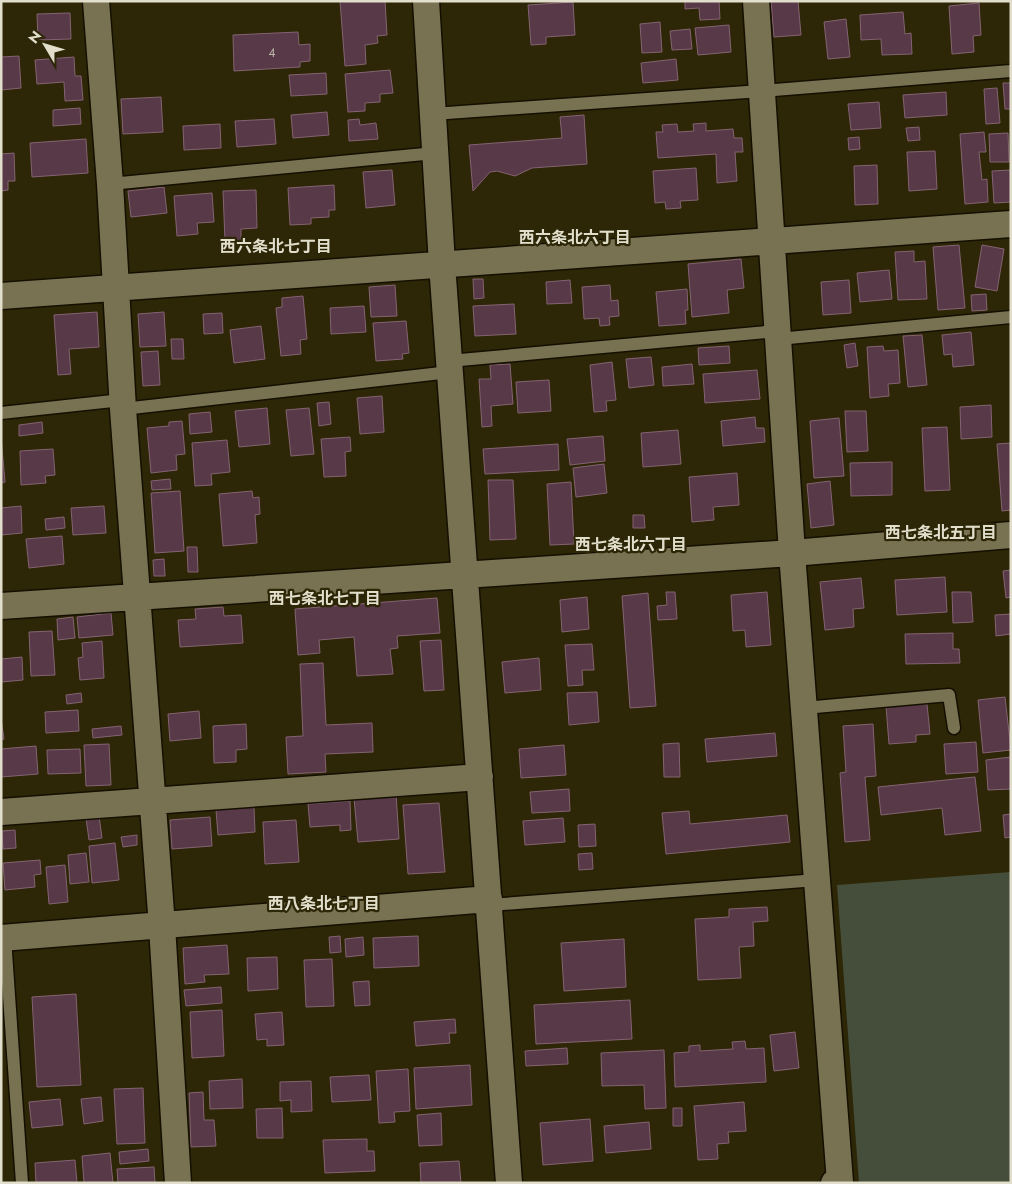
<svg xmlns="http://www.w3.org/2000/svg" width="1012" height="1184" font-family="Jost,'Noto Sans JP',sans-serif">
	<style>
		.green { fill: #454e3b }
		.building { fill: #583947; stroke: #846371 }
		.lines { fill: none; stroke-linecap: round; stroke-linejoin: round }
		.lane-casing { stroke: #140f00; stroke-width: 15 }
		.street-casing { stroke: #140f00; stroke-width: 29 }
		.lane { stroke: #797252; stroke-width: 12 }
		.street { stroke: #797252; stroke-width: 26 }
		.labels { text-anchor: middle; stroke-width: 4.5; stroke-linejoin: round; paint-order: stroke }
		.number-label { font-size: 12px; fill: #bfb5ab }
		.neighbourhood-label { font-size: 16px; font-weight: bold; fill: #e1decc; stroke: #2d2707 }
	</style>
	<rect width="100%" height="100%" fill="#2d2707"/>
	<path class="green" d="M1011,872V1183H859L837,885Z"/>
	<path class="building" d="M340,1H385L387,35L377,36L378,43L365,45L366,64L345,66Z
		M685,1H719L720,19L700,20L699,8L685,9Z
		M771,1H798L801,35L774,37Z
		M573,2L575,35L546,37V44L531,45L528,5Z
		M979,3L981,35L973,36L974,52L952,54L949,6Z
		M903,12L905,34L911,33L912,54L882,55L881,39L861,40L860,15Z
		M70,13L71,39L38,40L37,14Z
		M846,19L850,57L828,59L824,22Z
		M660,22L662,52L642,53L640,24Z
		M729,25L731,52L698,55L695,28Z
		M690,29L692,49L672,50L670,31Z
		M298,32L299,45L310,44V61L300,62V67L234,71L233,35Z
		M19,56L21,88L1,90V57Z
		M74,57L75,76H81L83,100L65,101L64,82L37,84L35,60Z
		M676,59L678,80L643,83L641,63Z
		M390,70L393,93L380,94V102L365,103V111L348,112L345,74Z
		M326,73L327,94L291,96L289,75Z
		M1003,83H1011V109H1005Z
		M997,88L1000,123L986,124L984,89Z
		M946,92L947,115L905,118L903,95Z
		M161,97L163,132L123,134L121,99Z
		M879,102L881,128L851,130L848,104Z
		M80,108L81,124L53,126V110Z
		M327,112L329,135L293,138L291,115Z
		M584,115L587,164L532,168L515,176L497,171L490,172L473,191L469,145L562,138L560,117Z
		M274,119L276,144L237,147L235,121Z
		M359,119L360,125L376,123L378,139L349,141L348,120Z
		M706,123V131L733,129L734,138H742L743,152H735L737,181L717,183L716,154L658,158L656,132H663L662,125L677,124L678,132L694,131L693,124Z
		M220,124L221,148L184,150L183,126Z
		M919,127L920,140L908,141L906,128Z
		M984,132L986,152H979L982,180L987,179L988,202L965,204L960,134Z
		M1008,133L1009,162H990L989,134Z
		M859,137L860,149L849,150L848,138Z
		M86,139L88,173L32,177L30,143Z
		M935,151L937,189L909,191L907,152Z
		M14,153L15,181H8V190L1,191V154Z
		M877,165L878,204L855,205L854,166Z
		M696,168L698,200L680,201L681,208L666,209L665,202L655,203L653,171Z
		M392,170L395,205L366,208L363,172Z
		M1011,170V202L994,203L992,171Z
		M334,185L335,210H329V217L311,218V224L290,225L288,188Z
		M164,187L167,213L131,217L128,191Z
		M256,190L257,228L241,229V241H225L223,191Z
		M212,193L214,222L197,223L198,234L177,236L174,196Z
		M959,245L965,308L938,310L933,247Z
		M982,245L1004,249L997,291L975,287Z
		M914,251V262L925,261L927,299L898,300L895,252Z
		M741,259L744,288L727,290L729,313L692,317L688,264Z
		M889,270L892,299L860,302L857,273Z
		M473,279H483L484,298L474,299Z
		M570,280L572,303L547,304L546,282Z
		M849,280L851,313L823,315L821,282Z
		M395,285L397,316L371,317L369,287Z
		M610,285L611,301L618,300L619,316L609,317L610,325L600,326L599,318L584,319L582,287Z
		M687,289L688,310H685L686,324L659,326L656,292Z
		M986,294L987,310L972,311L971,295Z
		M303,296L307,339L300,340L301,354L281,356L276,308L282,307V298Z
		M514,304L516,334L475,336L473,306Z
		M364,306L366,332L331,334L330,308Z
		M97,312L99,347L69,349L71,374L58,375L54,315Z
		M164,312L166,346L140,347L138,314Z
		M222,313L223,333L204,334L203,314Z
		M406,321L409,353L402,354L403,359L376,361L373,323Z
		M261,326L265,359L234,363L230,330Z
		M971,332L974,365L953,367L952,354L944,355L942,335Z
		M922,335L927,385L908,387L903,336Z
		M171,339H183L184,359H172Z
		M855,343L858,366L847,368L844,345Z
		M729,346L730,363L699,365L698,348Z
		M883,346L884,351L898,350L900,383L888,384L889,396L870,398L867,347Z
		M158,351L160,385L143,386L141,352Z
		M651,357L654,385L629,388L626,359Z
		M612,362L616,400L606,401L607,411L594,412L590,365Z
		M510,364L513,404L491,406L492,426L482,427L479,379H491L490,365Z
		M692,364L694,384L663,386L662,367Z
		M757,370L760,399L705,403L703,374Z
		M549,380L551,411L518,413L516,382Z
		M382,396L384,432L360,434L357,398Z
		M329,402L331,424L319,426L317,403Z
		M991,405L992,437L961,439L960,407Z
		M267,408L270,444L239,447L235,411Z
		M309,408L314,454L291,456L286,410Z
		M845,411H866L868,451L847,452Z
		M210,412L212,432L190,434L189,414Z
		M755,417L756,428H764L765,442L723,446L721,421Z
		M839,418L844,476L814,478L810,421Z
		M182,421L185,454L176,455L177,470L151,473L147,428L169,426V422Z
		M42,422L43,433L19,436V425Z
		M947,427L950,490L925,491L922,428Z
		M678,430L681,464L643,467L641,433Z
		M603,436L605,461L570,465L567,439Z
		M1,437L5,482L1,483Z
		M350,437L351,451L345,452L346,476L324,477L321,439Z
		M227,440L230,472L211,474L212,485L195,486L192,443Z
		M1011,443V510L1002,511L997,444Z
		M558,444L559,470L485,474L483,449Z
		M53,449L55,475L45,476L46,483L21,485L20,451Z
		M892,462V495L851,496L850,463Z
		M604,464L607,493L576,497L573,468Z
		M737,473L739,505L713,507L714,520L692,522L689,477Z
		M170,479L171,489L152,490L151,481Z
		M488,480H513L516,539L490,540Z
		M830,481L834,525L811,528L807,484Z
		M571,482L574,544L550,545L547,484Z
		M180,491L184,551L155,553L151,493Z
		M252,491L253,498L259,497L260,514L255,515L257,543L223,546L219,494Z
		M21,506L22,533L1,535V508Z
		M104,506L106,533L73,535L71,508Z
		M633,515H644L645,528H633Z
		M64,517L65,528L46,530L45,519Z
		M62,536L64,564L29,568L26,539Z
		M187,547H197L198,572H188Z
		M164,559L165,576H154L153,560Z
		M1011,570V597L1006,598L1003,571Z
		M945,577L947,612L897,615L895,580Z
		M861,578L864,608L853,609L854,627L825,630L820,582Z
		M666,592H675L677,619L658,620L657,606L667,605Z
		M767,592L771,645L746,647L745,630L733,631L731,595Z
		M952,592H971L973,622L953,623Z
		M648,593L656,706L630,708L622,596Z
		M587,597L589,629L562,632L560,600Z
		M437,598L440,633L397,636L398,648L390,649L393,674L357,676L354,637L319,640L320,653L298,655L295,609Z
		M223,607L224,616L241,615L243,643L180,647L178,620L196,619L195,609Z
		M111,613L113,635L79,638L77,617Z
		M1011,614V634L996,636L995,615Z
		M73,617L75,638L58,640L57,619Z
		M52,631L55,675L31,676L29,632Z
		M953,633V649H959L960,663L906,664L905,634Z
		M441,640L444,690L424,691L420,641Z
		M102,641L104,678L80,680L78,658L83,657L82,643Z
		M592,644L594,670H582L583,685L568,686L565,645Z
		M22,657L23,680L1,682V659Z
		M539,658L541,690L505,693L502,662Z
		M323,663L326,725L372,723L373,752L325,754L326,772L288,774L286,737L303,736L300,664Z
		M597,692L599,722L569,725L567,693Z
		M81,693L82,702L67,704L66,695Z
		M1005,697L1011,750L983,753L978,700Z
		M927,704L930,734L916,735V742L889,744L886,706Z
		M78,710L79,731L46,733L45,712Z
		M199,711L201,738L170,741L168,714Z
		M1,719L4,739L1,740Z
		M246,724L247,749L236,750V762L214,763L213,726Z
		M873,724L876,776L865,777L870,840L845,842L840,773L846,772L843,726Z
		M121,726L122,735L93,738L92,729Z
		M775,733L777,756L707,762L705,739Z
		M976,742L978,772L946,774L944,744Z
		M679,743L680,777H664L663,744Z
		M109,744L111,785L86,786L84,745Z
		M564,745L566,775L521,778L519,749Z
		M36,746L38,774L1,777V749Z
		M80,749L81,773L48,774L47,750Z
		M1011,757V789L988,790L986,760Z
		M975,777L981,831L945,835L942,808L881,815L878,787Z
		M569,789L570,811L532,813L530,792Z
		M396,794L399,839L358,842L354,798Z
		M350,801L351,830L340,831V825L310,827L308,804Z
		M439,803L445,872L408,874L403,805Z
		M254,807L255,832L218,835L216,810Z
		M689,811L690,824L787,815L790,842L666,854L662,813Z
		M1011,814V837L1005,838L1003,815Z
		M99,816L102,838L89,840L86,818Z
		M210,817L212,846L172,849L170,820Z
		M563,818L565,842L525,845L523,821Z
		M296,820L299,862L265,864L263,822Z
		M595,824L596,846L579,847L578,825Z
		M15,830L16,848L3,849L2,831Z
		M137,835V845L123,847L121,837Z
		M115,843L119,880L92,883L89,846Z
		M86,853L89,882L70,884L68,855Z
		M592,853L593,869L579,870L578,854Z
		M40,860L41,874L34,875L35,887L5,890L3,863Z
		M65,865L68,902L49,904L46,867Z
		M767,907L768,921L753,922L754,946L739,947L741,978L698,980L695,919L729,917V909Z
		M340,936L341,952L330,953L329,937Z
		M418,936L419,966L374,968L373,938Z
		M363,937L364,955L346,957L345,939Z
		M624,939L626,987L564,991L561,943Z
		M227,945L229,974L204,975L205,982L185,984L183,948Z
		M277,957L278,989L248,991L247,958Z
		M332,959L334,1006L306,1007L304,960Z
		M369,981L370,1005L355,1006L353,982Z
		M221,987L222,1003L186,1006L184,990Z
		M76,994L81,1085L37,1087L32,997Z
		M630,1000L632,1039L536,1044L534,1005Z
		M222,1010L224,1056L192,1058L190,1012Z
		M282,1012L284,1045L267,1046V1039L257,1040L255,1014Z
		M455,1019L456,1033H449L450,1043L416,1046L414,1022Z
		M795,1032L799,1068L774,1071L770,1035Z
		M745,1041L746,1049L764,1048L766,1082L675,1087L674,1053L689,1052V1046L700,1045V1051L733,1049L732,1042Z
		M567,1048L568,1064L526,1066L525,1051Z
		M664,1050L666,1108L645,1109L644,1085L602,1086L601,1053Z
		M470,1065L472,1105L416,1109L414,1068Z
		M408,1069L410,1111L394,1112L395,1122L379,1123L376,1071Z
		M369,1075L371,1100L332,1102L330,1077Z
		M242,1079L243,1108L210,1109L209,1081Z
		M311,1081L312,1111L291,1112V1100L280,1101V1082Z
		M143,1088L145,1143L117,1144L114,1089Z
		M203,1092L204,1120H214L216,1146L191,1147L189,1093Z
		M101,1097L103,1121L84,1124L81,1099Z
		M60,1099L63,1125L32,1128L29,1102Z
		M744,1102L746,1131L728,1132L729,1143L717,1144L718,1159L698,1160L694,1106Z
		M282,1108L283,1138H257L256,1109Z
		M673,1108H682V1126H673Z
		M441,1113L442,1145L419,1146L417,1115Z
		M590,1119L593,1161L543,1165L540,1123Z
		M649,1122L651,1149L606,1153L604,1126Z
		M367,1139V1151H374L375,1171L325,1173L323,1140Z
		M148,1149L149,1161L120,1164L119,1152Z
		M110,1153L113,1183H84L82,1156Z
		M75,1160L77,1183H36L35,1163Z
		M459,1161L461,1183H421L420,1163Z
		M154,1167L155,1183H118L117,1169Z"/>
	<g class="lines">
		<defs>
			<path id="lane" d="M433,114L761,91L1011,71
				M110,184L435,153
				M778,339L1011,317
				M449,361L777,331
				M123,409L450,372
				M1,413L122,400
				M804,708L949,695L954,728
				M490,905L817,880
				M5,938L22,1183"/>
			<path id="street" d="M96,1L110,184L123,409L162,926L178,1183
				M426,1L442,264L509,1183
				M756,1L792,553L840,1182L834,1183
				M1,296L1011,224
				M1,606L792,553L1011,535
				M1,812L480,777
				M1,938L489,899"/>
		</defs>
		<use href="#lane" class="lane-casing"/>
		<use href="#street" class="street-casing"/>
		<use href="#lane" class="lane"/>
		<use href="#street" class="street"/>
	</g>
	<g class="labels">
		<g class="number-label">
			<text x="272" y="57">4</text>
		</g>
		<g class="neighbourhood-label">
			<text x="575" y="243">西六条北六丁目</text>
			<text x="276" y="252">西六条北七丁目</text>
			<text x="941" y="538">西七条北五丁目</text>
			<text x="631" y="550">西七条北六丁目</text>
			<text x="325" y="604">西七条北七丁目</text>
			<text x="324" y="909">西八条北七丁目</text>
		</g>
	</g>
	<rect width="1012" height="1184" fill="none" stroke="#e1decc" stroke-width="5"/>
	<g transform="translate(45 45) rotate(308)" stroke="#2d2707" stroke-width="4" paint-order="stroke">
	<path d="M0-4L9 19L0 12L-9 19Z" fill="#e1decc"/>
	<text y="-8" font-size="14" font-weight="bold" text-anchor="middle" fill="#e1decc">N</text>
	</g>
</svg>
